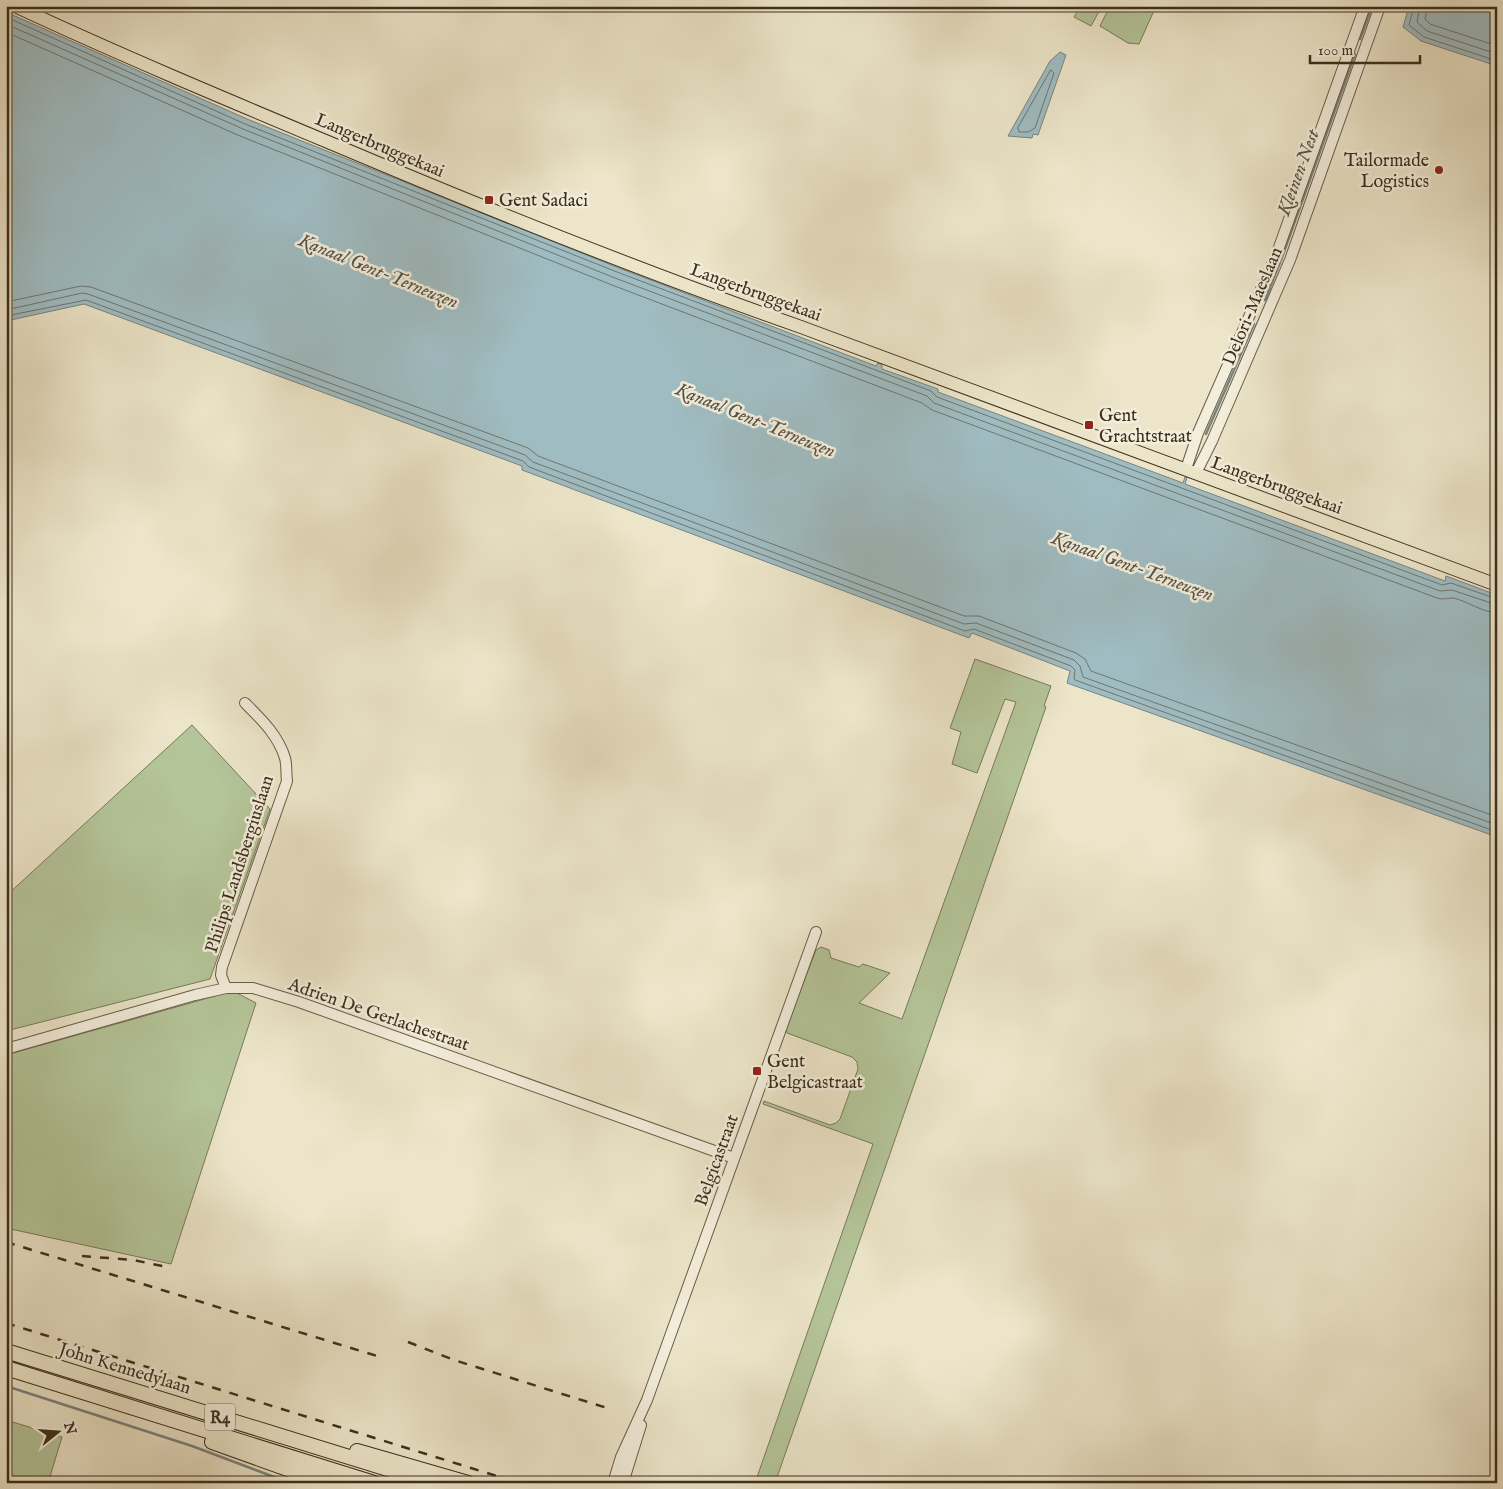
<svg xmlns="http://www.w3.org/2000/svg" width="1503" height="1489" font-family="'IM FELL English',serif">
	<style>
		.green { fill: #b4c599; stroke: #787a5a }
		.water { fill: #9fbcc2; stroke: #788480 }
		.lines { fill: none; stroke-linecap: round; stroke-linejoin: round }
		.shore { stroke: #6e766f; stroke-width: 1 }
		.stream { stroke: #788480; stroke-width: 2.5 }
		.minor-casing { stroke: #695c47; stroke-width: 12 }
		.major-casing { stroke: #3d2f1c; stroke-width: 14 }
		.highway-casing { stroke: #3d2f1c; stroke-width: 16 }
		.minor { stroke: #f3eedc; stroke-width: 10 }
		.major { stroke: #ece5c9; stroke-width: 12 }
		.highway { stroke: #ece5c9; stroke-width: 14 }
		.rail { stroke: #3d2f1c; stroke-width: 2.5; stroke-dasharray: 9 9; stroke-linecap: butt }
		.poi-dot { fill: #8f2418; stroke: #f3eedc; stroke-width: 2 }
		.labels { text-anchor: middle; stroke-width: 5; stroke-linejoin: round; paint-order: stroke }
		.shield { fill: #f3eedc; stroke: #746856; stroke-width: 1 }
		.shield-label { font-size: 16px; font-weight: bold; fill: #3d2f1c }
		.street-label { font-size: 18px; fill: #3d2f1c; stroke: #f3eedc }
		.poi-label { font-size: 18px; fill: #3d2f1c; stroke: #f3eedc; text-anchor: start }
		.water-label { font-size: 19px; font-style: italic; fill: #565246; stroke: #f3eedc }
	</style>
	<rect width="100%" height="100%" fill="#ece5c9"/>
	<filter id="stains"><feTurbulence type="fractalNoise" baseFrequency=".004" numOctaves="4"/><feColorMatrix values="0 0 0 0 .2 0 0 0 0 .09 0 0 0 0 .02 0 0 0 .5 -.17"/></filter>
	<radialGradient id="worn" r=".72"><stop offset=".6" stop-color="#630" stop-opacity="0"/><stop offset="1" stop-color="#630" stop-opacity=".3"/></radialGradient>
	<path class="green" d="M1081,6H1102L1091,26L1074,17Z
		M1110,6H1156L1139,44L1128,43L1100,26Z
		M975,659L1051,686L1044,706L1046,707L775,1483H755L873,1144L763,1104L764,1101L830,1125L836,1123L840,1119L858,1069L857,1062L852,1057L787,1033L786,1028L816,950L821,947L829,950L831,958L859,967L863,964L890,973L859,1003L902,1019L1016,702L1005,699L977,773L952,764L961,732L950,728Z
		M192,725L270,809L210,979L6,1031V896Z
		M233,991L256,1003L171,1264L6,1228V1055Z
		M6,1420L62,1437L48,1483H6Z"/>
	<path class="water" d="M1409,6H1497V66L1421,41L1403,27Z
		M6,12L247,119L619,268L876,366L878,363L882,365V369L938,389V392L1183,483L1185,477L1187,478L1185,484L1445,581L1446,576L1497,595V837L1067,683L1070,671L972,633L969,638L522,470V466L84,304L6,321Z
		M1060,52L1066,55L1038,135L1033,134L1032,138L1008,136L1050,61Z"/>
	<g class="lines">
		<path class="shore" d="M1414,6L1409,25L1424,37L1497,61
			M1420,6L1417,22L1427,31L1497,54
			M1428,6L1425,19L1430,24L1497,46
			M6,17L245,124L617,272L931,391L937,397L1442,585L1451,583L1497,599
			M6,24L243,129L615,278L927,396L934,403L1440,591L1452,590L1497,605
			M6,32L240,136L612,285L922,403L932,410L1437,598C1443,600 1448,598 1453,598C1468,601 1481,612 1497,613
			M1051,70L1054,73L1035,128L1028,132H1019L1018,128Z
			M6,302L81,286L91,287L528,448L538,456L964,616H979L1076,653L1085,659L1091,671L1497,817
			M6,310L82,293L88,294L525,455L533,462L964,624L976,623L1074,660L1080,666L1083,677L1497,825
			M6,316L86,300L523,461L529,467L965,631L974,629L1071,666L1075,670L1074,678L1075,680L1497,832"/>
		<path class="stream" d="M1360,39L1372,6
			M1265,300L1281,260L1355,54
			M1206,434L1254,324
			M6,1386L192,1446L290,1483"/>
		<defs>
			<path id="minor" d="M1186,469L1198,433L1277,253L1365,6
				M1196,473L1212,441L1290,260L1380,6
				M226,988L221,975L222,967L287,781C286,774 287,765 285,758C278,735 261,719 245,703
				M6,1049L195,995L226,988H253L299,1002L734,1158
				M613,1483L621,1457L647,1400L816,932
				M623,1483L641,1425"/>
			<path id="major" d="M15,6C118,54 223,98 328,142C484,208 641,271 801,327L1497,585"/>
			<path id="highway" d="M6,1351L433,1483
				M6,1368L374,1483
				M212,1442L327,1483
				M357,1451L468,1483"/>
		</defs>
		<use href="#minor" class="minor-casing"/>
		<use href="#major" class="major-casing"/>
		<use href="#highway" class="highway-casing"/>
		<use href="#minor" class="minor"/>
		<use href="#major" class="major"/>
		<use href="#highway" class="highway"/>
		<path class="rail" d="M487,6L491,8
			M6,474L9,471
			M6,1242L377,1356
			M82,1256L133,1260L167,1267
			M6,1323L519,1483
			M408,1342L454,1360L607,1408"/>
	</g>
	<g class="poi-dot">
		<circle cx="1439" cy="170" r="5"/>
		<rect x="484" y="195" width="10" height="10" rx="2.5"/>
		<rect x="1084" y="420" width="10" height="10" rx="2.5"/>
		<rect x="752" y="1066" width="10" height="10" rx="2.5"/>
	</g>
	<g class="labels">
		<rect class="shield" x="205" y="1403.5" width="30" height="27" rx="4"/>
		<g class="shield-label">
			<text x="220" y="1423">R4</text>
		</g>
		<g class="street-label">
			<text transform="translate(380 145) rotate(23)" y="6">Langerbruggekaai</text>
			<text transform="translate(756 292) rotate(20)" y="6">Langerbruggekaai</text>
			<text transform="translate(1252 306) rotate(-67)" y="6">Delori-Maeslaan</text>
			<text transform="translate(1277 485) rotate(20)" y="6">Langerbruggekaai</text>
			<text transform="translate(239 864) rotate(-72)" y="6">Philips Landsbergiuslaan</text>
			<text transform="translate(379 1014) rotate(19)" y="6">Adrien De Gerlachestraat</text>
			<text transform="translate(716 1160) rotate(-70)" y="6">Belgicastraat</text>
			<text transform="translate(125 1368) rotate(17)" y="6">John Kennedylaan</text>
		</g>
		<g class="poi-label">
			<text x="1429" y="166" text-anchor="end">Tailormade<tspan x="1429" dy="21">Logistics</tspan></text>
			<text x="499" y="206">Gent Sadaci</text>
			<text x="1099" y="421">Gent<tspan x="1099" dy="21">Grachtstraat</tspan></text>
			<text x="767" y="1067">Gent<tspan x="767" dy="21">Belgicastraat</tspan></text>
		</g>
		<g class="water-label">
			<text transform="translate(1297 172) rotate(-70)" y="7">Kleinen Nest</text>
			<text transform="translate(379 270) rotate(22)" y="7">Kanaal Gent-Terneuzen</text>
			<text transform="translate(756 419) rotate(22)" y="7">Kanaal Gent-Terneuzen</text>
			<text transform="translate(1133 565) rotate(20)" y="7">Kanaal Gent-Terneuzen</text>
		</g>
	</g>
	<rect width="1503" height="1489" fill="none" stroke="#ece5c9" stroke-width="25"/>
	<rect x="8" y="8" width="1488" height="1474" fill="none" stroke="#3d2f1c" stroke-width="2.5"/>
	<rect x="12" y="12" width="1478" height="1464" fill="none" stroke="#3d2f1c"/>
	<g transform="translate(58 1432) rotate(73)" stroke="#f3eedc" stroke-width="4" paint-order="stroke">
	<path d="M0-4L9 19L0 12L-9 19Z" fill="#3d2f1c"/>
	<text y="-8" font-size="14" font-weight="bold" text-anchor="middle" fill="#3d2f1c">N</text>
	</g>
	<path d="M1310 55v8h110v-8" fill="none" stroke="#3d2f1c" stroke-width="2.5"/>
	<text x="1318" y="55" font-size="15" fill="#3d2f1c" stroke="#f3eedc" stroke-width="4" paint-order="stroke">100 m</text>
	<rect width="100%" height="100%" filter="url(#stains)"/>
	<rect width="100%" height="100%" fill="url(#worn)"/>
</svg>
